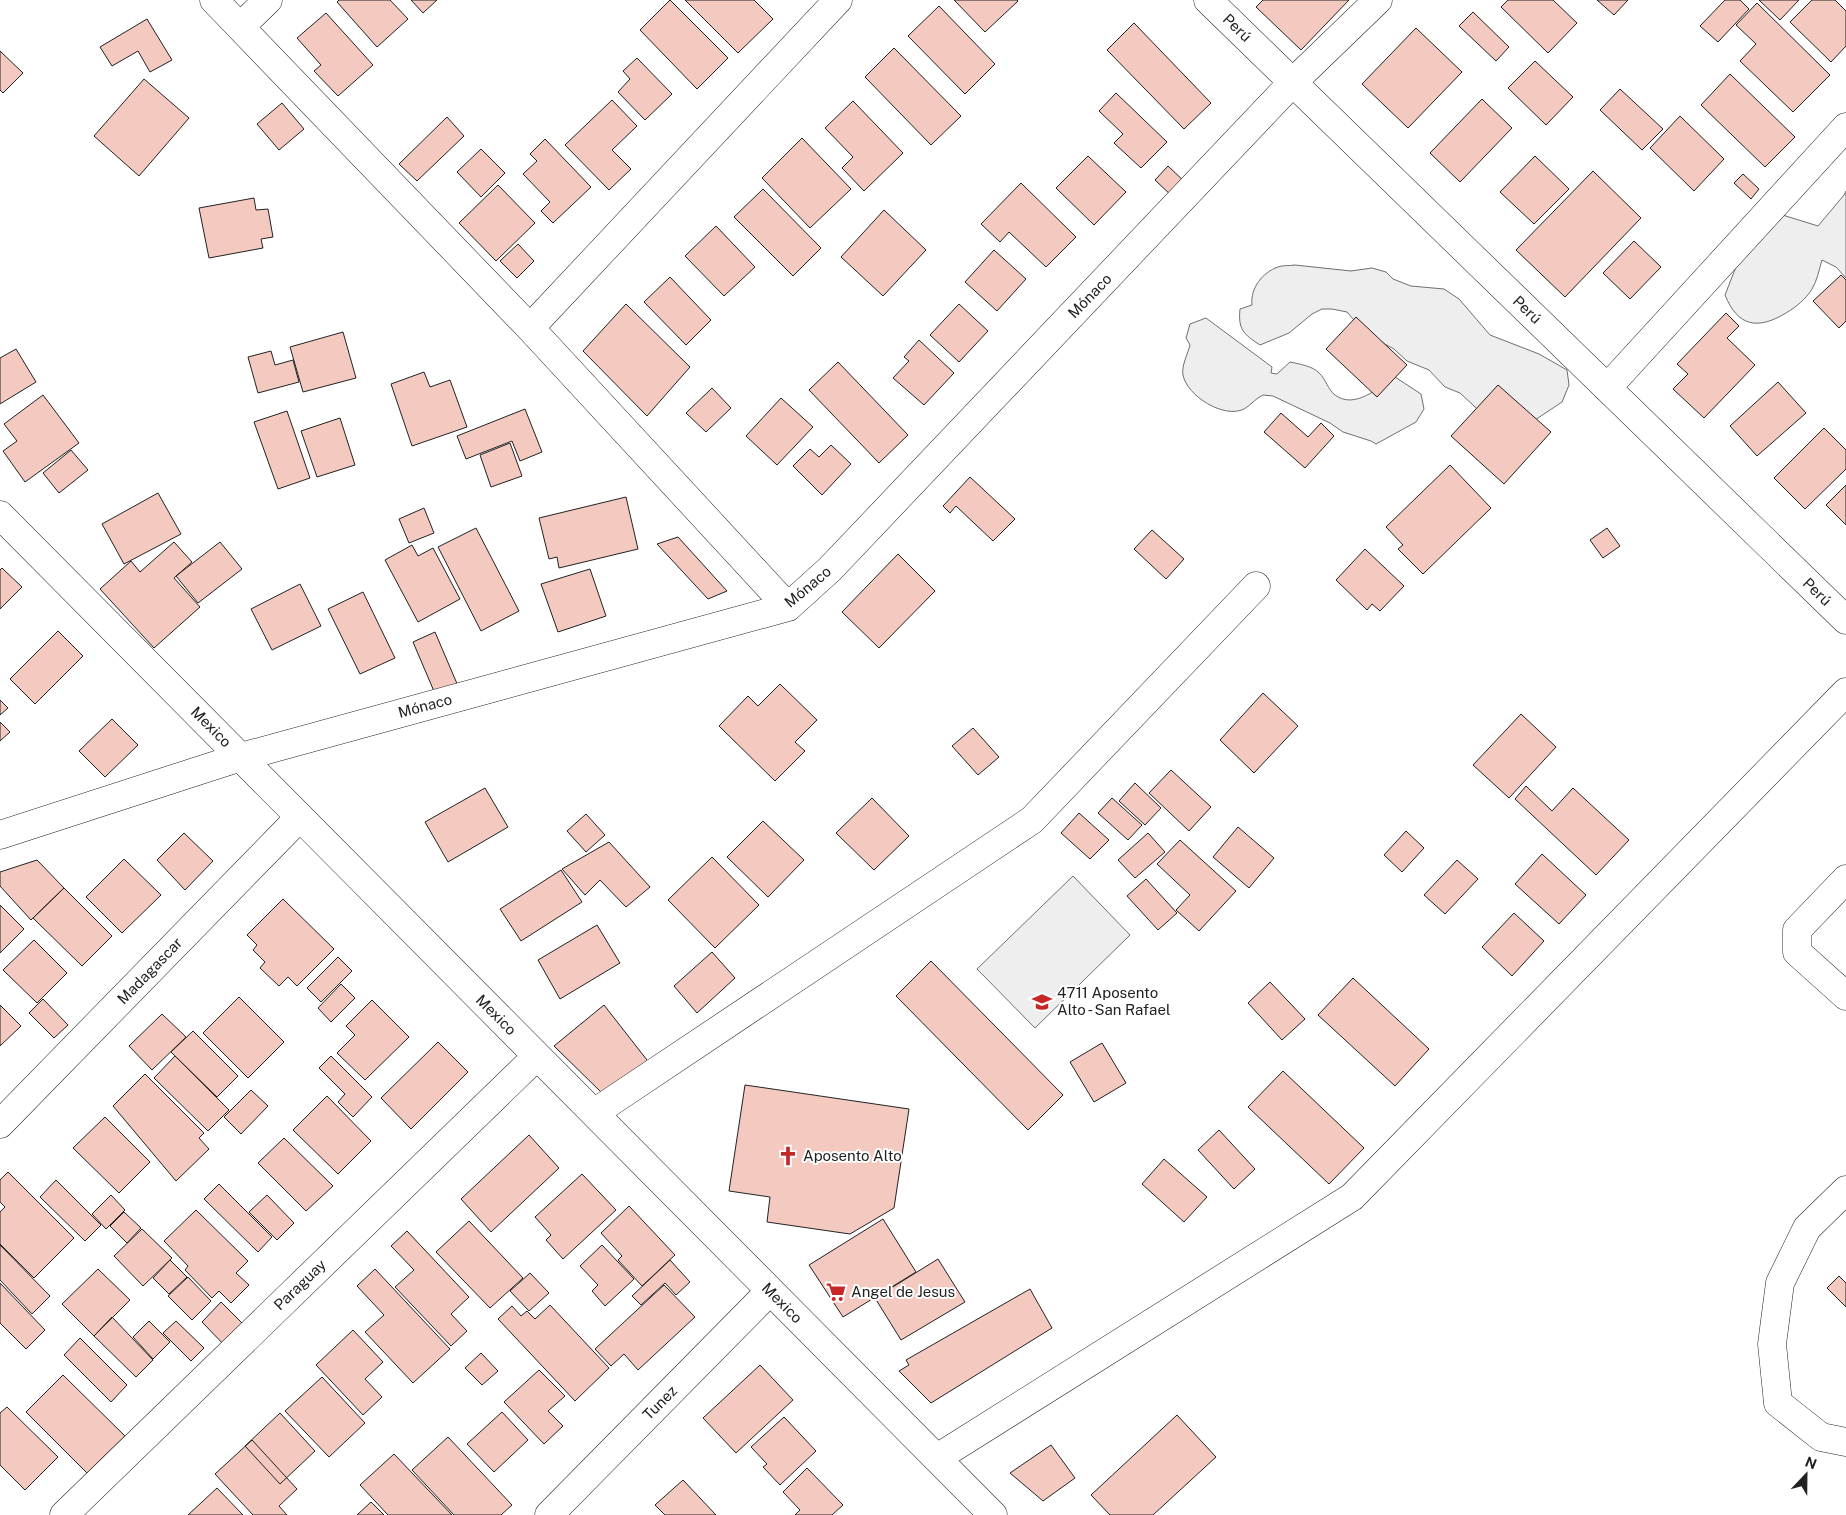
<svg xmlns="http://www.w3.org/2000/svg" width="1846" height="1515" font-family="'Public Sans',sans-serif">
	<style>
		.green { fill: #eee; stroke: #6f6f6f }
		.building { fill: #f3c9c0; stroke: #222 }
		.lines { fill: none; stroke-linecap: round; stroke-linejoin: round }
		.minor-casing { stroke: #222; stroke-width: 29 }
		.minor { stroke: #fff; stroke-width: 28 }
		.labels { text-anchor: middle; stroke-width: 4; stroke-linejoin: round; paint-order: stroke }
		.street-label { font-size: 15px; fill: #222; stroke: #fff }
		.poi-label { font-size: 15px; fill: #222; stroke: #fff; text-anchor: start }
	</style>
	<rect width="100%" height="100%" fill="#fff"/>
	<path class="green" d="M1846,191V278L1836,267L1822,260C1819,270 1817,281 1812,289C1806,299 1796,307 1786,313C1758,330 1738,327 1725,295L1743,249L1776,213L1818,226L1844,195Z
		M1295,265L1351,271L1372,268L1386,272L1393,279L1411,286L1444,289L1459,299L1490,335L1539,354L1567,370L1569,385L1562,402L1535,420L1488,419L1460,393L1445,387L1429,370L1407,361L1394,349L1366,334L1347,312L1332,309H1322L1312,314L1289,333L1260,345C1243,334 1238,329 1240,309L1252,305C1250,288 1263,272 1278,267C1283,265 1289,266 1295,265Z
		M1206,318L1272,367L1271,373L1277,374L1290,362C1299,364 1313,366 1319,373C1326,379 1328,390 1335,395C1355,410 1379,387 1395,377L1421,394L1424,409L1416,422L1376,444L1371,441L1343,432L1330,423L1273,396L1263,395C1256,398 1251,405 1244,409C1224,419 1187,396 1183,375C1181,367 1188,353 1190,345L1186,338L1190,324Z
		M1073,876L1130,935L1035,1028L977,969Z"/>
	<path class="building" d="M339,0H390L408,19L377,47L337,2Z
		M411,0H437L423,13Z
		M670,0L728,58L697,89L640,30Z
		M685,0H754L773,19L738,53Z
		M954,0H1017L1018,1L985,32Z
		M1263,0H1349L1301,50L1256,7Z
		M1508,0H1553L1577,23L1548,53L1501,7Z
		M1597,0H1628L1614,15Z
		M1725,0H1740L1749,9L1718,42L1700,26Z
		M1759,0H1799L1780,20Z
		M1812,0H1835L1846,11V46L1831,62L1790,22Z
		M1757,3L1830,75L1793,112L1740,61L1756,44L1736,25Z
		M939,6L995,64L965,94L908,36Z
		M1473,12L1509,47L1496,61L1459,26Z
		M326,13L373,65L338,96L314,71L321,65L297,38Z
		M147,19L172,60L150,72L138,51L112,66L100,47Z
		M1134,23L1211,103L1184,129L1107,50Z
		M1416,28L1462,72L1408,128L1362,84Z
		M894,48L961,116L931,145L865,77Z
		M0,51L23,73L3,93L0,90Z
		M637,58L672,94L645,120L618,92L630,79L623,71Z
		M1535,61L1573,97L1546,125L1508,88Z
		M1730,74L1795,137L1765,167L1701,105Z
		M144,79L189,118L139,176L94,136Z
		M1620,89L1663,129L1642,150L1600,110Z
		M1116,93L1167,142L1141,168L1114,143L1123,134L1099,111Z
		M1482,99L1512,128L1460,182L1430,153Z
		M612,100L637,126L612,150L631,169L609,190L565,145Z
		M853,101L903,153L864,191L842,168L853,157L825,128Z
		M282,103L304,129L279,150L257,124Z
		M1680,116L1724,159L1694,191L1650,148Z
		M447,117L464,136L417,181L399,164Z
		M802,138L851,189L810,228L762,178Z
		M545,139L591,187L553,223L541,211L550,202L523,174L537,161L530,154Z
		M481,149L505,173L481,197L457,172Z
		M1088,156L1126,192L1094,225L1056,188Z
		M1535,156L1569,189L1534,224L1500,192Z
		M1168,166L1187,184L1174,198L1155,180Z
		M1593,171L1641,218L1565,297L1516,250Z
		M1743,174L1759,189L1751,199L1734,183Z
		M1021,183L1076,237L1046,267L1009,232L1000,242L981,224Z
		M498,185L535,223L496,261L459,223Z
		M763,189L821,248L793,276L734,217Z
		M254,198L256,210L268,209L273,237L261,239L263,248L209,258L199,208Z
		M884,210L926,250L883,296L841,257Z
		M716,226L755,267L724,296L685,256Z
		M1634,241L1661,267L1630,299L1603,273Z
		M518,244L534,261L517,278L500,261Z
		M994,250L1026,279L997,311L965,282Z
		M1841,275L1846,280V321L1839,328L1813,301Z
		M670,277L711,320L686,345L644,302Z
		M626,304L690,367L647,416L583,351Z
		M959,304L988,331L959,362L930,335Z
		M1726,313L1739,326L1727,338L1755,365L1704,418L1673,389L1688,374L1677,364Z
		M1356,317L1407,365L1377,397L1326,349Z
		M343,332L356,378L303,392L290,347Z
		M919,340L954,373L924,405L893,378L909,361L904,357Z
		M16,349L36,382L0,404V358Z
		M271,351L275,365L293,360L299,382L258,393L248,357Z
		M838,362L908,435L879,463L809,390Z
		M424,372L430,387L450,380L467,427L412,446L391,384Z
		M1778,382L1806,413L1757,456L1730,426Z
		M1498,385L1551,432L1504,484L1451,436Z
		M712,388L731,408L706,432L686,413Z
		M43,395L79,443L25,482L3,451L17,441L4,424Z
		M781,398L813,427L777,465L746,436Z
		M525,409L542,452L520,461L512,441L466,459L457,436Z
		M287,411L310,478L278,489L254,422Z
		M1281,413L1308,437L1321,423L1334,436L1305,468L1264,432Z
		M340,418L355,465L317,477L301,431Z
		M1824,428L1846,450V469L1805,509L1774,478Z
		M510,443L522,476L491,487L480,455Z
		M831,445L851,464L822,495L793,466L810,449L819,457Z
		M71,450L88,470L59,493L43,473Z
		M1450,465L1491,508L1423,574L1398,549L1403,545L1386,527Z
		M970,477L1015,519L993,541L956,506L950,513L943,506Z
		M1846,485V525L1826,505Z
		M158,493L181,534L124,564L102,524Z
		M626,497L638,549L559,568L557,557L549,559L539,518Z
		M424,508L434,533L409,543L399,519Z
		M476,528L519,611L481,631L438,547Z
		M1607,528L1620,546L1603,558L1590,540Z
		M1152,530L1184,559L1166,579L1134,549Z
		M678,537L727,591L708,599L657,544Z
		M174,542L192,562L174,578L200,607L154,648L100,589L131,561L140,572Z
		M220,542L242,569L198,603L176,576Z
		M412,545L418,556L433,548L460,599L418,622L385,560Z
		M1365,549L1404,586L1380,611L1372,604L1367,610L1336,580Z
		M898,554L935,591L879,648L842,612Z
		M2,568L22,587L0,609V570Z
		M590,569L606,616L558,632L541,584Z
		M300,584L321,626L272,650L251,609Z
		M363,592L395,658L360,674L328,609Z
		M58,631L83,656L35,704L10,679Z
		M435,632L458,686L436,696L413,642Z
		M780,684L817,720L795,742L805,751L775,781L719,726L748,696L758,706Z
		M1263,693L1298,726L1254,773L1220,740Z
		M0,700L8,708L0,715Z
		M1521,714L1556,747L1509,798L1473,765Z
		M112,719L138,745L105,777L79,751Z
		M0,722L10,732L0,741Z
		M973,728L999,757L978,775L952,746Z
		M1171,770L1211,807L1189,831L1149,793Z
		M1135,783L1161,808L1145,825L1119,801Z
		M1526,786L1552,811L1573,788L1629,840L1596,875L1515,799Z
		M485,788L508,827L448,862L425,822Z
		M872,798L909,836L874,870L836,833Z
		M1112,798L1142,825L1128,840L1098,813Z
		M1079,813L1109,840L1090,859L1061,833Z
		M586,814L605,835L586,852L567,831Z
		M763,821L804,860L768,897L727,857Z
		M1238,827L1274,858L1249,888L1213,857Z
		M1406,831L1424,848L1402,872L1384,855Z
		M184,833L213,861L185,890L157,860Z
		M1148,833L1165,852L1135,878L1118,860Z
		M1180,840L1236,891L1199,931L1176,910L1190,895L1157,864Z
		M609,842L650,887L626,907L600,880L585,895L562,869Z
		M1542,854L1586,895L1559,924L1515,884Z
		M712,857L759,905L715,948L668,900Z
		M124,859L161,895L122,933L86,897Z
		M37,860L64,888L31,920L0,886V872Z
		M1457,860L1478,879L1445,914L1424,895Z
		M561,870L582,902L521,941L500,909Z
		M1146,879L1177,913L1158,930L1127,896Z
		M64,888L112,936L82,966L33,918Z
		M283,899L334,949L297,986L288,977L279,986L260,968L265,962L253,950L257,945L247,935Z
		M0,905L24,929L0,953Z
		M1514,913L1544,941L1512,976L1482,947Z
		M597,925L620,963L560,999L538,960Z
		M34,940L67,973L37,1003L3,970Z
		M712,952L735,978L697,1013L674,986Z
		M338,957L352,971L321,1002L307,988Z
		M931,961L1063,1095L1028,1130L896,996Z
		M1353,978L1429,1049L1395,1086L1318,1015Z
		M1270,982L1305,1019L1282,1040L1248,1003Z
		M341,984L355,998L331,1022L318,1008Z
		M239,997L284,1042L248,1078L203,1033Z
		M43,999L68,1025L54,1038L29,1013Z
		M372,1000L409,1037L365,1080L337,1053L355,1035L346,1026Z
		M0,1005L21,1026L0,1046Z
		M604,1005L654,1069L604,1095L554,1046Z
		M162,1014L186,1037L152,1070L129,1046Z
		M193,1031L238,1076L217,1097L171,1052Z
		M438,1042L468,1072L411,1129L381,1098Z
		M1102,1043L1126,1083L1094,1102L1070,1062Z
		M175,1056L229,1110L208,1131L154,1078Z
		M331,1056L372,1097L353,1117L338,1102L345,1094L319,1068Z
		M1283,1071L1364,1148L1329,1184L1248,1107Z
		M145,1074L204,1133L199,1138L209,1149L176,1181L113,1106Z
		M745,1085L909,1109L894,1208L850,1234L767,1222L770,1197L729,1191Z
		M251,1090L268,1106L241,1134L224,1117Z
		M327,1096L371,1141L338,1174L293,1130Z
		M105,1117L150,1162L119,1193L73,1148Z
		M1219,1130L1255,1169L1234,1189L1198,1150Z
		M529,1135L559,1168L491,1232L461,1199Z
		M284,1138L333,1186L306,1211L258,1163Z
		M1164,1159L1207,1197L1184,1222L1142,1184Z
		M8,1172L74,1238L34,1278L0,1244V1212L5,1207L0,1202V1180Z
		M582,1174L616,1210L563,1259L546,1240L551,1235L535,1217Z
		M56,1180L101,1225L85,1241L40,1197Z
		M219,1184L272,1237L258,1252L204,1199Z
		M111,1195L125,1210L106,1229L92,1214Z
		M267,1195L294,1223L277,1240L249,1212Z
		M629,1206L675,1255L642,1286L618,1260L622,1256L601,1233Z
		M196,1210L248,1261L236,1273L249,1285L231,1303L219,1291L212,1298L185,1270L188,1266L164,1241Z
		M124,1212L141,1228L127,1243L110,1226Z
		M883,1219L916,1272L843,1317L809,1265Z
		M469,1221L523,1278L490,1308L436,1252Z
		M142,1229L172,1258L143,1286L114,1256Z
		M407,1231L469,1297L451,1314L467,1331L451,1346L395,1287L414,1270L391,1246Z
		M0,1245L50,1296L32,1314L0,1280Z
		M602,1245L634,1279L605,1306L592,1291L598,1285L580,1266Z
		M938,1259L965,1302L901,1340L875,1298Z
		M170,1260L187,1277L169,1294L153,1278Z
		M670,1260L690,1282L676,1295L665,1283L641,1305L632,1296Z
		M98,1269L130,1300L94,1336L62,1304Z
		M375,1269L450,1349L413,1383L365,1332L384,1315L357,1286Z
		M530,1273L549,1293L529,1311L510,1291Z
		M1839,1276L1846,1283V1307L1827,1288Z
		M188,1277L211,1301L192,1320L168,1296Z
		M0,1283L45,1330L26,1349L0,1323Z
		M664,1285L695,1317L638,1370L624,1354L611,1366L595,1349Z
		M1030,1289L1052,1328L931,1403L899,1371L909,1365L906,1360Z
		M221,1302L248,1329L228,1349L202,1322Z
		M550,1305L609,1368L575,1401L498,1319L512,1306L521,1316L527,1311L535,1319Z
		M112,1317L153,1360L136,1377L94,1336Z
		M149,1321L170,1342L153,1359L133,1337Z
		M176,1321L204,1348L191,1361L163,1333Z
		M353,1330L383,1362L365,1379L382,1397L363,1415L316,1365Z
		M80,1338L127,1385L111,1402L64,1355Z
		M481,1353L498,1371L482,1385L465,1368Z
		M760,1365L793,1400L736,1453L703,1418Z
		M539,1370L565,1396L548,1411L563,1426L544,1444L504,1402Z
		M63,1375L125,1436L87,1473L26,1412Z
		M322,1377L365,1423L329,1457L285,1411Z
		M7,1407L58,1457L25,1490L0,1465V1413Z
		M502,1412L528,1440L494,1472L467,1444Z
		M280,1413L315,1451L280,1484L245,1446Z
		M1177,1415L1216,1457L1153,1515H1110L1091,1495Z
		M784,1417L816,1451L780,1485L763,1467L767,1464L751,1447Z
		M448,1437L512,1505L501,1515H454L412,1470Z
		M252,1440L297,1489L279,1506L287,1515H253L215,1474Z
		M1051,1445L1075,1478L1043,1501L1010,1473Z
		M394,1454L452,1515H388L360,1485Z
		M807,1468L843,1505L832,1515H795L800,1510L783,1492Z
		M683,1480L716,1515H665L655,1505Z
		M217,1488L243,1515H188Z
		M371,1502L384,1515H357Z"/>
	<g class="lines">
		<defs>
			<path id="minor" d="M214,0L530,328L788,607
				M1208,0L1846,620
				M240,27L268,0
				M530,328L838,0
				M1607,388L1846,127
				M0,515L993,1515
				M0,835L241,757L788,607L830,569L1293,82L1378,0
				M1846,879L1797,930V952L1846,996
				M594,1113L1032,820L1256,586
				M0,1124L300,817
				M1846,1190L1807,1228L1780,1283L1772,1344L1778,1403L1821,1437L1846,1442
				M937,1458L1352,1197L1846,692
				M64,1515L537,1056
				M549,1515L770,1291"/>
		</defs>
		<use href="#minor" class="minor-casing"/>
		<use href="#minor" class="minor"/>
	</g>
	<defs>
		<symbol id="school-bare" viewBox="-9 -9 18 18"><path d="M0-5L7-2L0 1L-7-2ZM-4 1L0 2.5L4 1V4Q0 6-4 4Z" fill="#c62828" stroke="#fff" stroke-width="2.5" paint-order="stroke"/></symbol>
		<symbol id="church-bare" viewBox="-9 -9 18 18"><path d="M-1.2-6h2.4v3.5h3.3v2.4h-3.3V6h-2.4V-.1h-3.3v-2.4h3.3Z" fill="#c62828" stroke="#fff" stroke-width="2.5" paint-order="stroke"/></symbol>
		<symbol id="supermarket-bare" viewBox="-9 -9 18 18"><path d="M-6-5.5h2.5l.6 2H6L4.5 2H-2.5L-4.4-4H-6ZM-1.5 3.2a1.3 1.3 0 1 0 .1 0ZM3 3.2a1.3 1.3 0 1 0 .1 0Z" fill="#c62828" stroke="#fff" stroke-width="2.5" paint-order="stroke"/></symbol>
	</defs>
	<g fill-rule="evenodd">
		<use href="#school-bare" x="1028" y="988" width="28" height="28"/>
		<use href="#church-bare" x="774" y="1142" width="28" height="28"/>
		<use href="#supermarket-bare" x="822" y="1278" width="28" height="28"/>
	</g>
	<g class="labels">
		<g class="street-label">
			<text transform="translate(1237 28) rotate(44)" y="5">Perú</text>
			<text transform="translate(1090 296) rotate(-46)" y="5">Mónaco</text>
			<text transform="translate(1527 310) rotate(44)" y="5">Perú</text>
			<text transform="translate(808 587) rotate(-40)" y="5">Mónaco</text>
			<text transform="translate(1817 592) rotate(44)" y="5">Perú</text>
			<text transform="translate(425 706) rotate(-15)" y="5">Mónaco</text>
			<text transform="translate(211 727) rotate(45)" y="5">Mexico</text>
			<text transform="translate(150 971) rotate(-46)" y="5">Madagascar</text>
			<text transform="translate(496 1015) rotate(45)" y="5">Mexico</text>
			<text transform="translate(300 1285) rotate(-44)" y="5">Paraguay</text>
			<text transform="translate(782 1303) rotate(45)" y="5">Mexico</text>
			<text transform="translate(660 1403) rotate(-45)" y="5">Tunez</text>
		</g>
		<g class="poi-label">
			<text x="1057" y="998">4711 Aposento<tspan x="1057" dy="17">Alto - San Rafael</tspan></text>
			<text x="803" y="1161">Aposento Alto</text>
			<text x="851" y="1297">Angel de Jesus</text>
		</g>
	</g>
	<g transform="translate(1806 1475) rotate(22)" stroke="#ffffff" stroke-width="4" paint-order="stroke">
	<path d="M0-4L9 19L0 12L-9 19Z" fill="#222222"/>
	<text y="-8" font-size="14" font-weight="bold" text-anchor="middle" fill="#222222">N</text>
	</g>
</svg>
